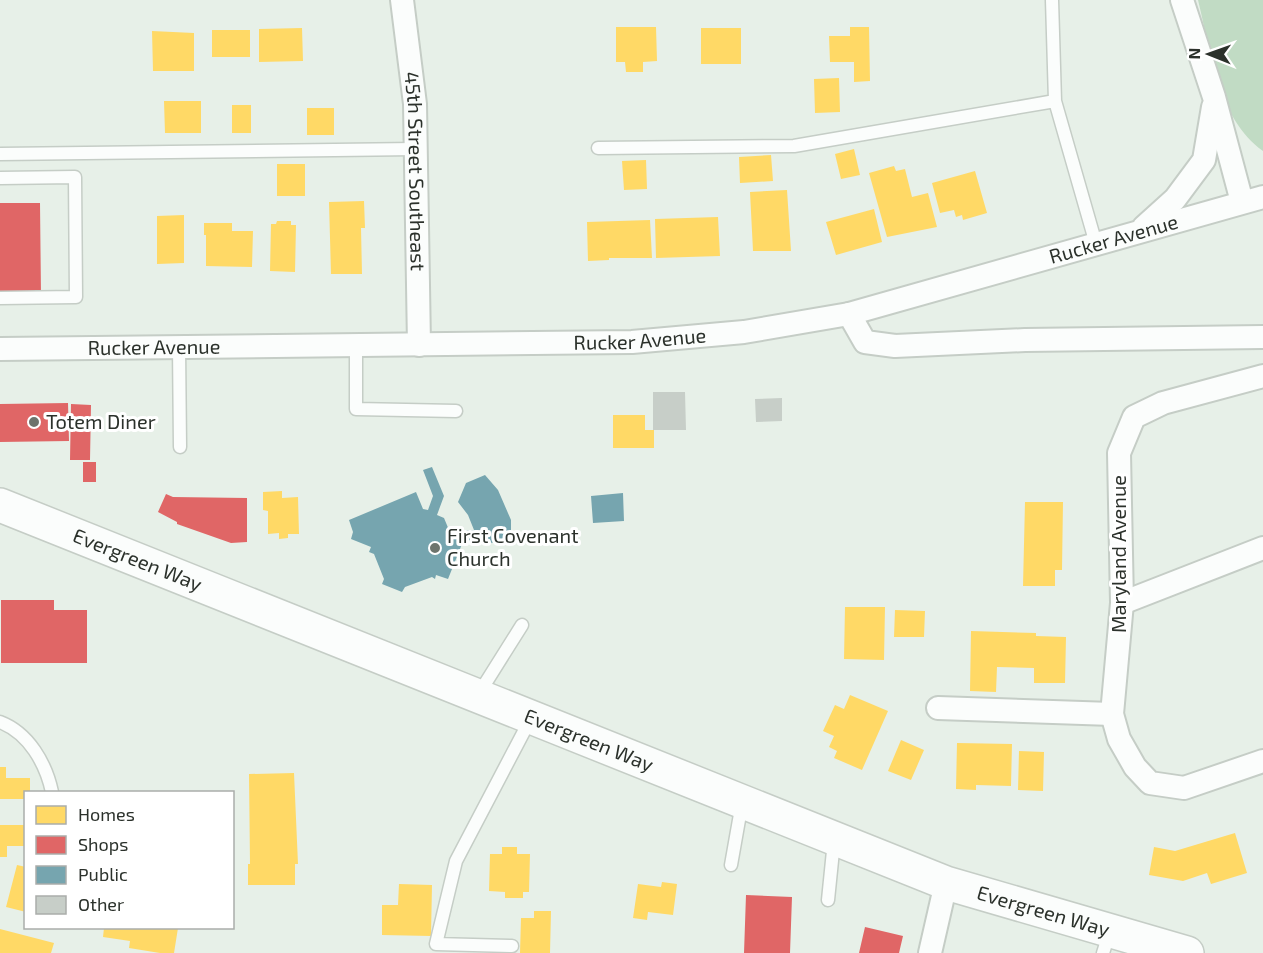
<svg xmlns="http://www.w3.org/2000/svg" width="1263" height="953" font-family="'Exo 2',sans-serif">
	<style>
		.green { fill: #c1dbc4 }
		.homes { fill: #ffd966 }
		.shops { fill: #e06666 }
		.public { fill: #76a5af }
		.building { fill: #c7cec8 }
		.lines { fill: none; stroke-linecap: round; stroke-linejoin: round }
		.service-casing { stroke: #c5cdc6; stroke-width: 15 }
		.minor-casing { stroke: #c5cdc6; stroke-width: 26 }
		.primary-casing { stroke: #c5cdc6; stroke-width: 36 }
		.service { stroke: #fbfdfc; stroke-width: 12 }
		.minor { stroke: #fbfdfc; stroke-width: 22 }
		.primary { stroke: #fbfdfc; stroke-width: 33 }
		.poi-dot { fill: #6d746d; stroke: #fff; stroke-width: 2 }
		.labels { text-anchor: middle; stroke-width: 6; stroke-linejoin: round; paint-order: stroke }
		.street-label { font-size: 20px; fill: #2b312b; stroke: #fff }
		.poi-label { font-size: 20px; fill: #2b312b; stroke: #fff; text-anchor: start }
	</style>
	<rect width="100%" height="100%" fill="#e7f0e8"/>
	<path class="green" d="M1198,0H1263V151C1217,117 1211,52 1198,0Z"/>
	<path class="homes" d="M616,27H656L657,61L643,62V72H626L625,62H616Z
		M850,27H869L870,81L854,82V62H830L829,36H850Z
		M302,28L303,61L259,62V29Z
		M701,28H741V64H701Z
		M212,30H250V57H212Z
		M152,31L194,33V71H153Z
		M839,78L840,112L815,113L814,79Z
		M164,101H201V133H165Z
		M232,105H251V133H232Z
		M307,108H334V135H307Z
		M854,149L860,175L841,179L835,154Z
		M771,155L773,181L740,183L739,157Z
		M646,160L647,189L624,190L622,161Z
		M277,164H305V196H277Z
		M894,166L896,171L905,169L912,197L928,193L937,227L887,237L869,173Z
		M975,171L987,213L963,220L962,215L956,217L954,210L940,213L932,183Z
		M787,190L791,251H753L750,192Z
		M364,201L365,228H361L362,274H331L329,202Z
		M874,209L882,242L836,255L826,222Z
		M184,215V263L157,264V216Z
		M718,217L720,256L656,258L655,219Z
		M650,220L652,258H609V260L588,261L587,222Z
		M277,221H291V225H296L295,272L270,271L271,224H276Z
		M204,223H232V231H253L252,267L206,266V235H204Z
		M613,415H645V430H654V448H613Z
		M282,491V498L298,497L299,534H288V538L279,539V533L268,534V511L263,510V492Z
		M1025,502H1063L1062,570H1055V586H1023Z
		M845,607H885L884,660L844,659Z
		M895,610L925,611L924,637H894Z
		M971,631L1036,633V636L1066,637L1065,683H1034V668L997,667L996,692L970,691Z
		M850,695L888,711L862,770L834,758L837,751L829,747L834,736L823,731L835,705L844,709Z
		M901,740L924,750L911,780L888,771Z
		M957,743L1012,744L1011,786L976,785V790L956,789Z
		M1019,751L1044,752L1043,791L1018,790Z
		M0,767H6V778H30V792H26V799H0Z
		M294,773L298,864H295V885H248V864H250L249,774Z
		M0,825H26V846H7V857H0Z
		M1235,833L1247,873L1211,884L1207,873L1183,881L1149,875L1154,847L1175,851Z
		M502,847H517V854H530L529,892H523V898H505V892L489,891L490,854H502Z
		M17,865L26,867V912L6,907Z
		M662,882L677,884L673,915L648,912L647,920L633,918L638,884L661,887Z
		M399,884L432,885L431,936L382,935V905H398Z
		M534,911H551L550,953H520L521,918H534Z
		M104,928H178L174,953H160L129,948L130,941L103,937Z
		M0,929L54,943L51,953H0Z"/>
	<path class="shops" d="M0,203H40L41,296H0Z
		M68,403L69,441L0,442V404Z
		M71,404L91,405L90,460H70Z
		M83,462H96V482H83Z
		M166,494L173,497L247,498V542L231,543L177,524V522L158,512Z
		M1,600H54V610H87V663H1Z
		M746,895L792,897L790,953H744Z
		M865,927L903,936L899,953H859Z"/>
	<path class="public" d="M432,467L444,496L437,515L444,518L449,530H474L468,515L458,502L466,483L485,475L498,490L511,520V542L462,544L448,579L436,575L435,579L432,577L405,587L402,592L382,584L384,579L374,554L369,552L371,547L351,539L353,532L349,520L416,492L423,509L428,510L433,496L423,470Z
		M623,493L624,521L593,523L591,496Z"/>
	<path class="building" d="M653,392H685L686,430H653Z
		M782,398V421L756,422L755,399Z"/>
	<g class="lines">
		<defs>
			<path id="service" d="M1052,0L1055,101L1096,244
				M598,148L794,146L1055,101
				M0,154L415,149
				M0,178L75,177L76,297L0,298
				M356,345V409L456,411
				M179,347L180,447
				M478,695L522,625
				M0,722C29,733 46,764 52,792
				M731,865L742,803
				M828,900L834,841
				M512,946L436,944L456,861L531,718
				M1103,953L1110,931"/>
			<g id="minor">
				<path id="s1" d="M402,0L415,104L419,345"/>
				<path d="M1182,0L1214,97L1242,202"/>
				<path d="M1144,227L1175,199L1204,160L1213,107"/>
				<path d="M849,314L865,342L895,346L1025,340L1263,337"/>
				<path id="s2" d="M0,349L632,342L744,332L849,314L1263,197"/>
				<path d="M1263,376L1163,403L1134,417L1119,453L1122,603L1112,714L1119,739L1135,767L1150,783L1184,788L1263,761"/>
				<path d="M1122,603L1263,548"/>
				<path d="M938,708L1112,714"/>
				<path d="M930,953L946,883"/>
			</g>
			<g id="primary">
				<path id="s3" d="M0,505L946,883L1187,953"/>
			</g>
		</defs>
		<use href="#service" class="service-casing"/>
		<use href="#minor" class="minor-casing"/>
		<use href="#primary" class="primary-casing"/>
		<use href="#service" class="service"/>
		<use href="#minor" class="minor"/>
		<use href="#primary" class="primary"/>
	</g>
	<g class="poi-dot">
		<circle cx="34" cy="422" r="6"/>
		<circle cx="435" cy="548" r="6"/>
	</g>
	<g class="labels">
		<g class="street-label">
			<text dy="7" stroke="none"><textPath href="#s1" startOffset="172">45th Street Southeast</textPath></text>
			<text dy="7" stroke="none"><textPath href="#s2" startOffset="1126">Rucker Avenue</textPath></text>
			<text dy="7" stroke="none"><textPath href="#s2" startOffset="640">Rucker Avenue</textPath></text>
			<text dy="7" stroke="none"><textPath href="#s2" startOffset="154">Rucker Avenue</textPath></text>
			<text transform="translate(1119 554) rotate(-90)" y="7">Maryland Avenue</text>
			<text dy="7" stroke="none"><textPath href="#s3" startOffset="148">Evergreen Way</textPath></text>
			<text dy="7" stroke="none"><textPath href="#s3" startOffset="634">Evergreen Way</textPath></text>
			<text dy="7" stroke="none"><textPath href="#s3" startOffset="1120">Evergreen Way</textPath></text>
		</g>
		<g class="poi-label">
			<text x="46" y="429">Totem Diner</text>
			<text x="447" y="543">First Covenant<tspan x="447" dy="23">Church</tspan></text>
		</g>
	</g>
	<rect x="24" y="791" width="210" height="138" fill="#ffffff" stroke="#aaadaa" stroke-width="1.5"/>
	<rect x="36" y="806" width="30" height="18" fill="#ffd966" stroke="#aaadaa" stroke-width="1.5"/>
	<text x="78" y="821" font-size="18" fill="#2b312b">Homes</text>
	<rect x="36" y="836" width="30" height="18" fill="#e06666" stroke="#aaadaa" stroke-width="1.5"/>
	<text x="78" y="851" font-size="18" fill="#2b312b">Shops</text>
	<rect x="36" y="866" width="30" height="18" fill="#76a5af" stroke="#aaadaa" stroke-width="1.5"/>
	<text x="78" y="881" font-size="18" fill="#2b312b">Public</text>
	<rect x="36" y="896" width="30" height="18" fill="#c7cec8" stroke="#aaadaa" stroke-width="1.5"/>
	<text x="78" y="911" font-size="18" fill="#2b312b">Other</text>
	<g transform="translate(1209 54) rotate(271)" stroke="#ffffff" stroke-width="4.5" paint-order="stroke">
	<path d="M0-4.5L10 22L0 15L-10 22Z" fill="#2b312b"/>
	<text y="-9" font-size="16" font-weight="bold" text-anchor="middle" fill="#2b312b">N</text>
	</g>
</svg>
